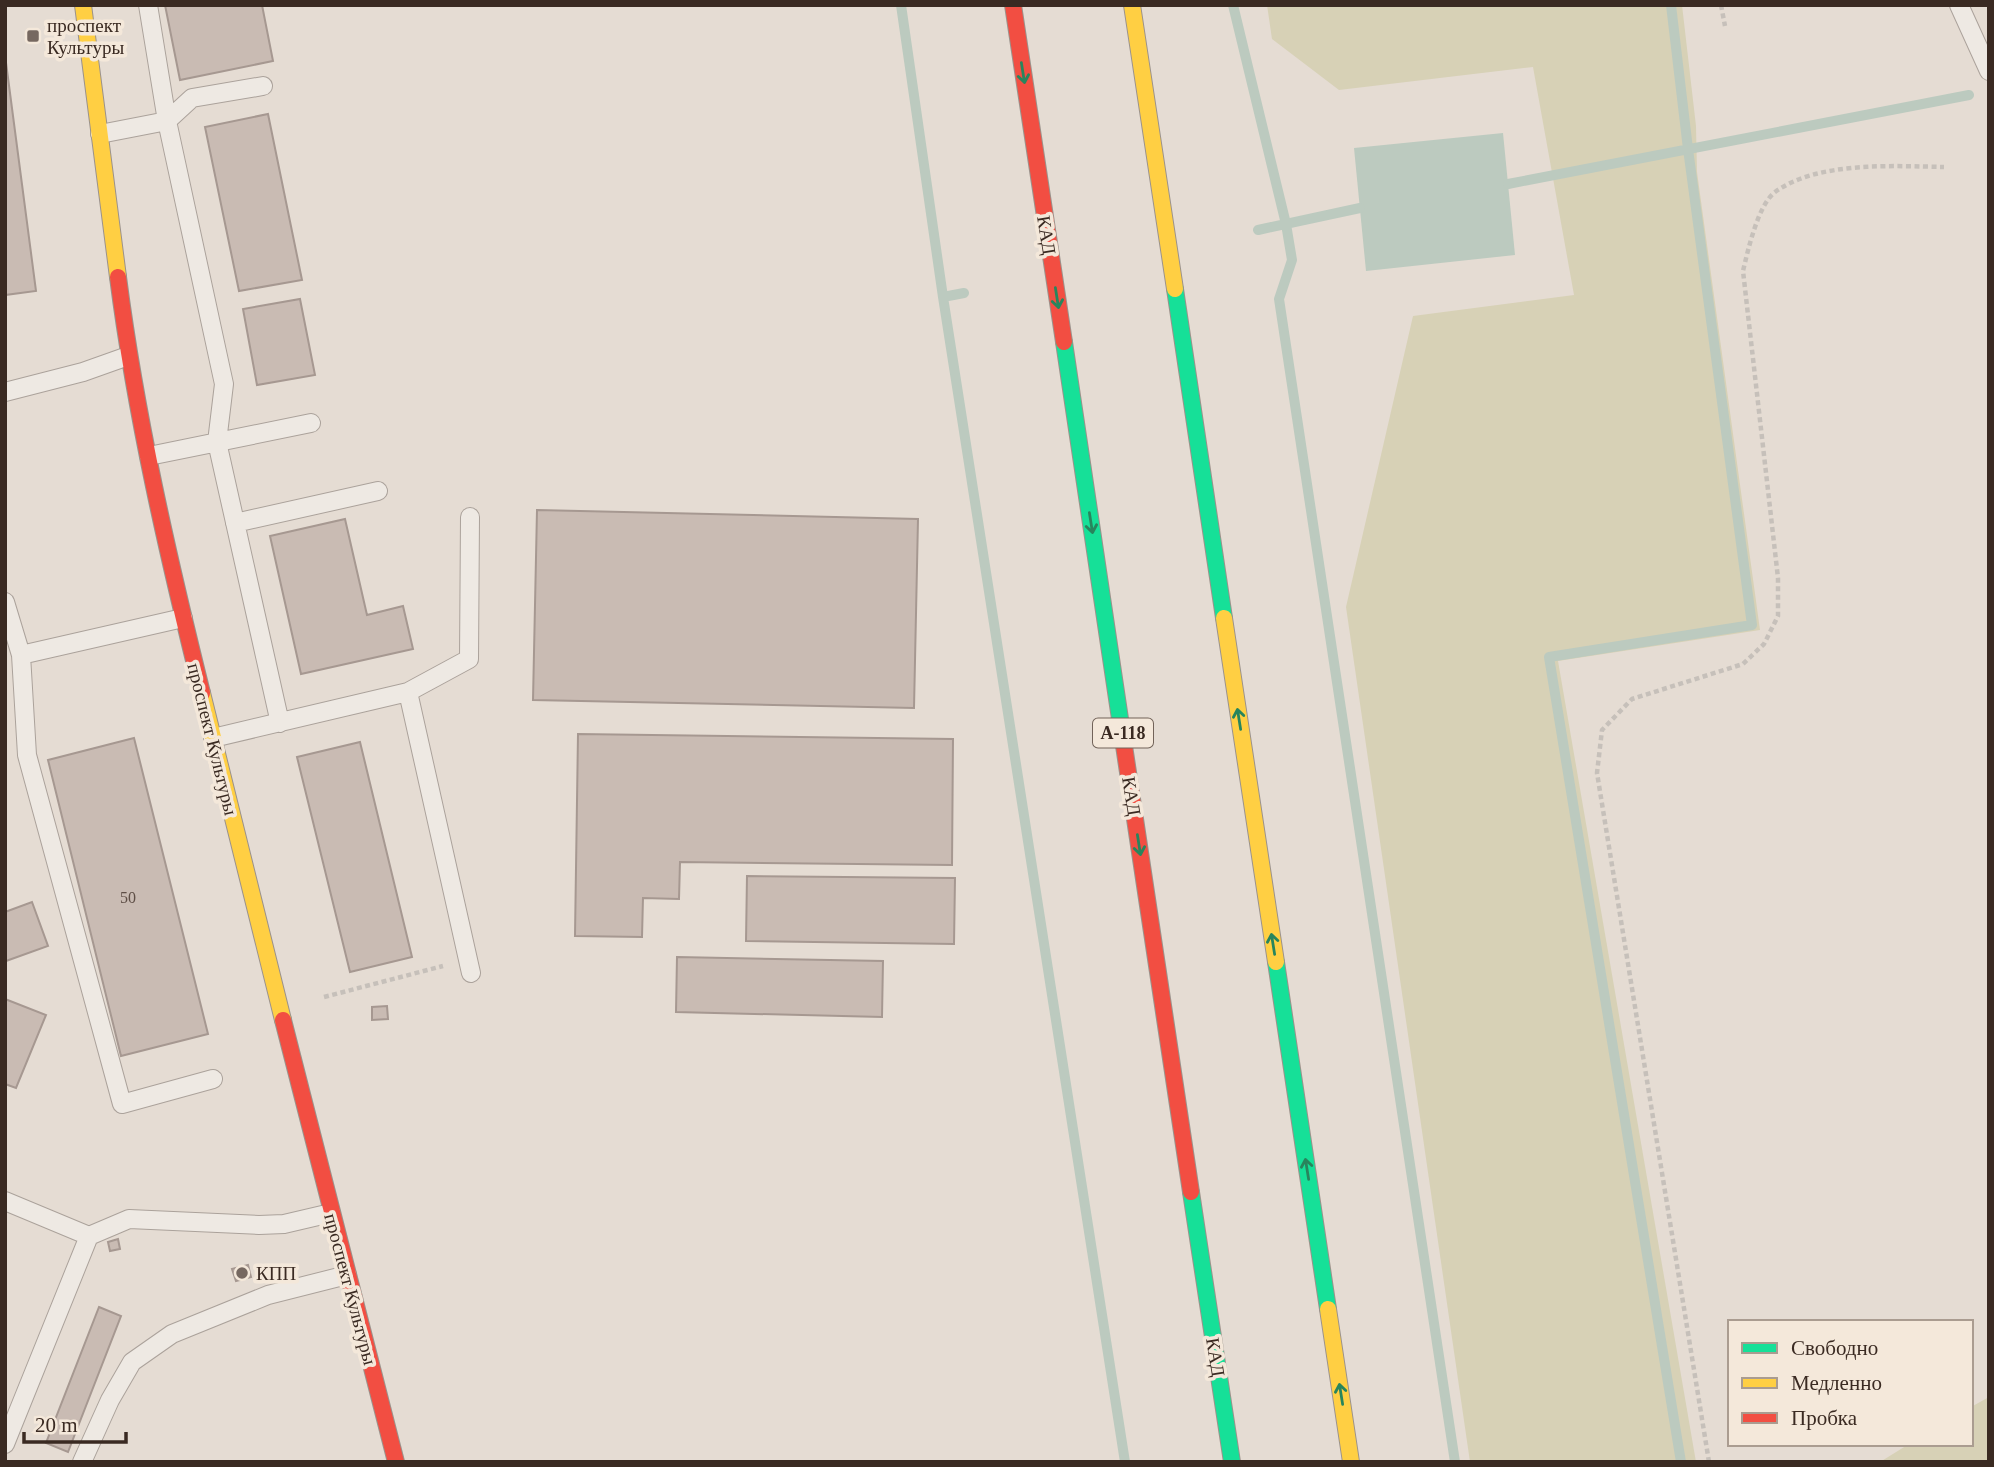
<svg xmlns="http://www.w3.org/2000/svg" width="1994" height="1467" font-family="Georgia,serif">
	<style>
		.green { fill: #d7d1b6 }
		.water { fill: #bccabf }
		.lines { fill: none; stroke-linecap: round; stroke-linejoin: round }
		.stream { stroke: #bccabf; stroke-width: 10 }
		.building { fill: #c9bbb3; stroke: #a69891; stroke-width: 2 }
		.lane-casing { stroke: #aba29b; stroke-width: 20 }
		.fast-casing { stroke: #9b928b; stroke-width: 18 }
		.slow-casing { stroke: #9b928b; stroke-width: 18 }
		.jam-casing { stroke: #9b928b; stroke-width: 18 }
		.path { stroke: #c6c0ba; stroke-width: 4.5; stroke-dasharray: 5 3.5; stroke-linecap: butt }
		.lane { stroke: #eee9e3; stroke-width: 18 }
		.fast { stroke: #16e098; stroke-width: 16 }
		.slow { stroke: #ffcf43; stroke-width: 16 }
		.jam { stroke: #f24e42; stroke-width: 16 }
		.oneway { stroke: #28855d }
		.poi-dot { fill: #766860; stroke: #f4e8da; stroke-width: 2.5 }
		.labels { text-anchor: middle; stroke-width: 7; stroke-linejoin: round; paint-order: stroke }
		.number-label { font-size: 16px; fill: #5e4e46 }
		.shield { fill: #f4e8da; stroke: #726359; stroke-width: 2 }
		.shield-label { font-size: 18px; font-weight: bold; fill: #3a2a22 }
		.poi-label { font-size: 19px; fill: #3a2a22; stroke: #f4e8da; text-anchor: start }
		.street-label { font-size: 19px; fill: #3a2a22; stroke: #f4e8da }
	</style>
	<rect width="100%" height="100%" fill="#e5dcd3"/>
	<path class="green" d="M1267,5H1682L1696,126L1697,172L1760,630L1558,661L1696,1462H1470L1346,607L1413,316L1574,295L1533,67L1339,90L1272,39Z
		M1989,1397V1462H1880L1909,1444H1971V1407Z"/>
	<path class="water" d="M1503,133L1515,255L1366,271L1354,148Z"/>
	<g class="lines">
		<path class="stream" d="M901,5L943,297L1125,1462
			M1233,5L1286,224L1292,260L1279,299L1455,1462
			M1671,5L1688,149L1752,625L1549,657L1681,1462
			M1508,184L1969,95
			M1258,230L1360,208
			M943,297L964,293"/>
	</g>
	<path class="building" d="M165,5H262L273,61L180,80Z
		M5,55L36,291L5,295Z
		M268,114L302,280L239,291L205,127Z
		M300,299L315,375L257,385L243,309Z
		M537,510L918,519L914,708L533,700Z
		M345,519L367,615L403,606L413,649L301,674L270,536Z
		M578,734L953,739L952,865L680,862L679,899L643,898L642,937L575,936Z
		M134,738L208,1034L121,1056L48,760Z
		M360,742L412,957L350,972L297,757Z
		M747,876L955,878L954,944L746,941Z
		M32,902L48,946L6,961L5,912Z
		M677,957L883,961L882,1017L676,1012Z
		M5,999L46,1015L16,1088L5,1084Z
		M387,1006L388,1019L372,1020V1007Z
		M118,1239L120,1249L110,1251L108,1242Z
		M248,1265L251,1277L236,1281L232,1269Z
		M99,1307L121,1316L68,1452L46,1443Z"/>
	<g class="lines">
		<defs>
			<path id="lane" d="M148,5L167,121L224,384L217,442L280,723
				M1959,5L1989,71
				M100,134L167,121L192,98L263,86
				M5,392L83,372L128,356
				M149,456L311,423
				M470,517L469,659L408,692L471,973
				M235,523L378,491
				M5,602L21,655L27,755L122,1104L213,1079
				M21,655L183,618
				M213,738L408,692
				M5,1201L89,1236L5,1444
				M89,1236L129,1219L259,1225L284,1224L331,1213
				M82,1462L110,1400L132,1362L172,1334L268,1295L347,1275"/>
			<path id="fast" d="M1175,289L1224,618
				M1064,342L1123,739
				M1276,962L1328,1309
				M1191,1192L1232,1462"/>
			<path id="slow" d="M83,5L118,277
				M1132,5L1175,289
				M1224,618L1276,962
				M202,693L283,1020
				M1328,1309L1351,1462"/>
			<path id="jam" d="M1013,5L1064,342
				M118,277C136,417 168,556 202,693
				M1123,739L1191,1192
				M283,1020L396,1462"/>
		</defs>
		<use href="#lane" class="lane-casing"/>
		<use href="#fast" class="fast-casing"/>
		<use href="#slow" class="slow-casing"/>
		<use href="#jam" class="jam-casing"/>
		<path class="path" d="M1721,5L1725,26
			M324,997L443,966
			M1709,1462L1597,773L1602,730L1632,699L1743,664L1764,644L1778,616V578L1743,271C1748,250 1758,205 1775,192C1818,161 1893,166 1944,167"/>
		<use href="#lane" class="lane"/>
		<use href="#fast" class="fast"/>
		<use href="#slow" class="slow"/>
		<use href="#jam" class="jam"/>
	</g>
	<defs><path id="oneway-shaft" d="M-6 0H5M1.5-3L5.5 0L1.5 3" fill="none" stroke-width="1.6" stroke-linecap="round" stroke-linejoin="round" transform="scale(1.75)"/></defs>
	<g class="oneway">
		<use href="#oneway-shaft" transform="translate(1023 73) rotate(81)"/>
		<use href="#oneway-shaft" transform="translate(1057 298) rotate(81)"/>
		<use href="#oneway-shaft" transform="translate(1091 523) rotate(81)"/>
		<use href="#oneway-shaft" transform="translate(1239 719) rotate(-99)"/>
		<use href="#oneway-shaft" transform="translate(1139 845) rotate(81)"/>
		<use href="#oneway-shaft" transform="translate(1273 944) rotate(-99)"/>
		<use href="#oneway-shaft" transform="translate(1307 1169) rotate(-99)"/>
		<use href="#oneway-shaft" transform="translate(1341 1394) rotate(-99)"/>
	</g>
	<g class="poi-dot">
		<rect x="26" y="29" width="14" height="14" rx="3.5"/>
		<circle cx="242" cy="1273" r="7"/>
	</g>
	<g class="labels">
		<g class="number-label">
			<text x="128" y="903">50</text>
		</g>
		<rect class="shield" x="1093" y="718.5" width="60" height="29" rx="5"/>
		<g class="shield-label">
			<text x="1123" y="739">А-118</text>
		</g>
		<g class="poi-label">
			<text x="47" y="32">проспект<tspan x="47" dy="22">Культуры</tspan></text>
			<text x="256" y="1280">КПП</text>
		</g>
		<g class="street-label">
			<text transform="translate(1047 235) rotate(81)" y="7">КАД</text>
			<text transform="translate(213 739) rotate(76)" y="7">проспект Культуры</text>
			<text transform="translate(1132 796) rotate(81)" y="7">КАД</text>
			<text transform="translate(351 1289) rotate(75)" y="7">проспект Культуры</text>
			<text transform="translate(1216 1357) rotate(81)" y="7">КАД</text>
		</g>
	</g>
	<rect width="1994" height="1467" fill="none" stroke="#3a2a22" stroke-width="14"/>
	<rect x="1728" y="1320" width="245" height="126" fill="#f4e8da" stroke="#aa9c90" stroke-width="2"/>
	<rect x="1742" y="1343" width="35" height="10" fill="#16e098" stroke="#aa9c90" stroke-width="2"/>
	<text x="1791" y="1355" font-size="21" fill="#3a2a22">Свободно</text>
	<rect x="1742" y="1378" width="35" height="10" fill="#ffcf43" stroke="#aa9c90" stroke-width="2"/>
	<text x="1791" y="1390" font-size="21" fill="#3a2a22">Медленно</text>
	<rect x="1742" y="1413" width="35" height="10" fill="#f24e42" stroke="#aa9c90" stroke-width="2"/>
	<text x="1791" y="1425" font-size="21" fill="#3a2a22">Пробка</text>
	<path d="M24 1432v10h102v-10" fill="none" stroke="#3a2a22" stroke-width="3.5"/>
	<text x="35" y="1432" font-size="21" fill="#3a2a22" stroke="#f4e8da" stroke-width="5" paint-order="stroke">20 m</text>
</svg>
